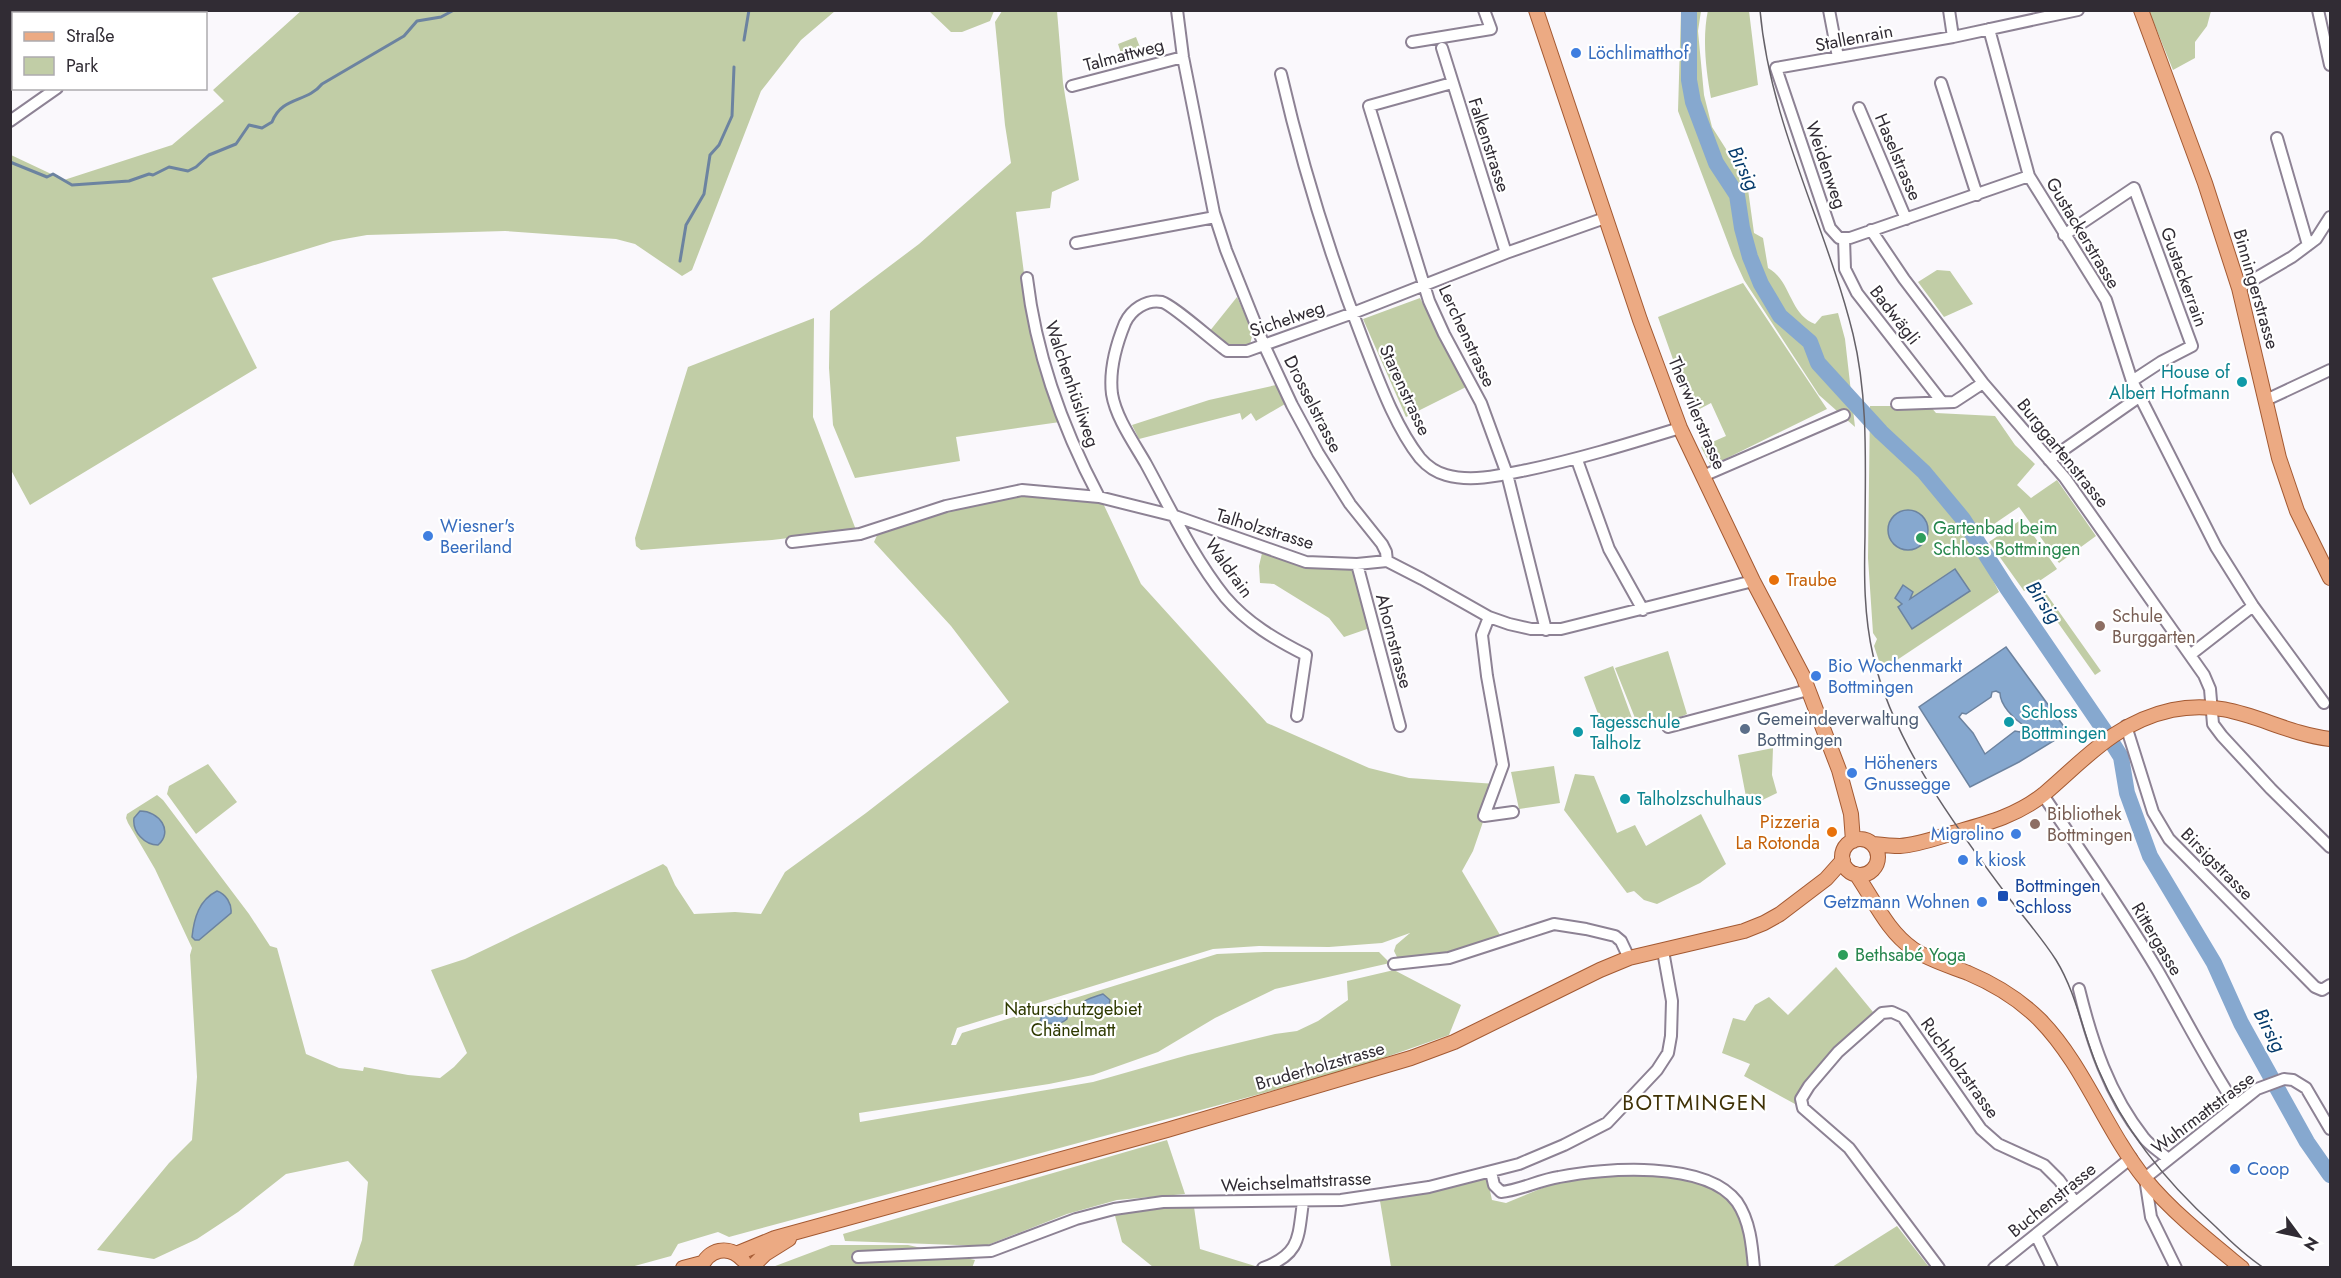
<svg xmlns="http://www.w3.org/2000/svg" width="2341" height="1278" font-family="Jost,sans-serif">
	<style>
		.green { fill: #c1cda6 }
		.water { fill: #86a8cf; stroke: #6c83a0; stroke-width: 1.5; fill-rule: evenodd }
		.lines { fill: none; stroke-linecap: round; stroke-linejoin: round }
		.stream { stroke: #6c83a0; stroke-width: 3 }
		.river { stroke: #86a8cf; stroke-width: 16 }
		.minor-casing { stroke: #8d8294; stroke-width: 14 }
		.major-casing { stroke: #a35932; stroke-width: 16 }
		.minor { stroke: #fff; stroke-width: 10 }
		.major { stroke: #ecaa83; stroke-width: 14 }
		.tram { stroke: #656168; stroke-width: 1.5 }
		.shop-dot { fill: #3f7fe0; stroke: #fff; stroke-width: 2 }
		.culture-dot { fill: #0f9aa8; stroke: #fff; stroke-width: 2 }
		.leisure-dot { fill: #2e9e5b; stroke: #fff; stroke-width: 2 }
		.food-dot { fill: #e8710a; stroke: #fff; stroke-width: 2 }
		.education-dot { fill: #8d6e63; stroke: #fff; stroke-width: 2 }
		.service-dot { fill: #5c6f8a; stroke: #fff; stroke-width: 2 }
		.transit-dot { fill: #1a4fb4; stroke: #fff; stroke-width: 2 }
		.labels { text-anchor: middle; stroke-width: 4.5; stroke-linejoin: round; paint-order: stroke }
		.street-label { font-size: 18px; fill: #312c34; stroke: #fff }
		.shop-label { font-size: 18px; fill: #366cbe; stroke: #fff; text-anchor: start }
		.culture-label { font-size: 18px; fill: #0d838f; stroke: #fff; text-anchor: start }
		.leisure-label { font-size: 18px; fill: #27864d; stroke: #fff; text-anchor: start }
		.food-label { font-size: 18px; fill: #c56008; stroke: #fff; text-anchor: start }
		.education-label { font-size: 18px; fill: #785e54; stroke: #fff; text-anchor: start }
		.service-label { font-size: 18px; fill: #4e5e75; stroke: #fff; text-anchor: start }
		.transit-label { font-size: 18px; fill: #164399; stroke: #fff; text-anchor: start }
		.park-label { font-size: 18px; fill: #2e3900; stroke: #fff }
		.water-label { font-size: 20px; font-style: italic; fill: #073c6d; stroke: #fff }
		.quarter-label { font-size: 21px; letter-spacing: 1.5px; fill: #403207; stroke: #fff }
	</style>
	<rect width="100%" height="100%" fill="#faf8fc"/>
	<path class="green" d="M302,10L835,11L801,40L761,91L692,270L682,276L635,244L616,239L505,231L367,235L333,241L212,278L257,368L30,505L11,470V155L64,180L172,145L224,101L213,90Z
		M1708,10L1749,11L1758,85L1711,98C1706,70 1702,39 1708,10Z
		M929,11H994L990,21L962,32H951Z
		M1002,11H1057L1063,83L1079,180L1052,192L1050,208L1016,212L1031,327L1060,422L956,437L960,461L855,478L833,425L829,368L830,311L919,244L1011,163L1005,125L995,22Z
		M1681,11H1701L1698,31L1704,95L1712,127L1747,182L1754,233L1763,238L1768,268C1791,280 1789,314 1815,324L1822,316L1838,313L1845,339L1855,427L1819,395L1744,280L1733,256L1678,111Z
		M2149,11H2211L2207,26L2195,42V58L2173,70Z
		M1136,37L1143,55L1124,62L1118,44Z
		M1937,270L1950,271L1973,304L1944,317L1918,282Z
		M1743,283L1827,409L1711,466L1701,447L1726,436L1711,403L1692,413L1658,317Z
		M1237,297L1253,332L1250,345L1228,344L1209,332Z
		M1420,298L1466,387L1406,417L1363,319Z
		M814,318L813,417L856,530L772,540L641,550L636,546L635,538L688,367Z
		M1276,385L1285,404L1256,421L1251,413L1242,420L1240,413L1139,439L1132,425L1209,400Z
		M1870,406H1930L1936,413L1995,416L2015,445L2035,464L2017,485L2031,498L2057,480L2096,536L2059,563L2019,507L1972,539L1999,592L1882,670L1874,646L1877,639L1873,633L1868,558Z
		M1035,494L1102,501L1141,584L1267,723L1369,768L1409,778L1496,784L1473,851L1462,871L1500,935L1460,950L1402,959L1397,957L1394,951L1396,945L1410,933L1382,943L1329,947L1259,946L1213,949L957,1028L951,1045H956L962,1033L1217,954L1264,952H1379L1390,963L1275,989L1215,1018L1158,1052L1093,1075L1049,1084L859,1113L860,1122L1093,1082L1188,1055L1275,1034L1297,1031L1318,1021L1348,1000L1347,981L1394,970L1461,1005L1449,1035L1349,1070L729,1237L718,1232L678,1244L671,1256L631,1267H353L362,1240L368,1182L348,1161L286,1174L238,1212L197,1239L154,1259L97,1250L169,1163L192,1140L197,1077L190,955L192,948L155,869L128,823L126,818L127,814L157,795L163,800L249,914L270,946L277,948L306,1054L339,1068L363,1071L364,1067L408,1075L440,1078L454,1067L467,1053L431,970L465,959L663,864L667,867L675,885L694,914L735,912L761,914L785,872L866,813L1009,702L951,626L874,542L879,531L973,503Z
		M2022,519L2057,569L2038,582L2101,671L2095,675L2032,586L2024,591L1989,542Z
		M1262,553L1313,567L1354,570L1370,628L1344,637L1329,618L1274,584L1260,583L1259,566Z
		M1668,651L1687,714L1669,722L1660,720L1639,728L1615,668Z
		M1613,666L1633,721L1605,732L1584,677Z
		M1773,748L1772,775L1777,793L1748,807L1738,755Z
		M208,764L237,802L196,834L167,794L169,786Z
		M1554,766L1560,803L1519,809L1511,772Z
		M1575,774L1594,776L1617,833L1635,825L1646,846L1701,814L1726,864L1700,883L1657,904L1644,900L1634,891L1627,893L1564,810Z
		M1836,967L1873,1012C1843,1041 1814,1066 1795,1104L1744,1076L1750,1064L1722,1053L1733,1018L1745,1021L1755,1005L1769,997L1788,1015Z
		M1167,1140L1185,1194L1117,1200L1067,1214L985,1246L845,1241L843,1234Z
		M1624,1175C1656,1176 1712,1175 1733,1205C1746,1223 1747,1246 1749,1267H1391L1380,1201L1434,1191L1487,1177L1492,1200L1506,1203L1562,1180Z
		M1158,1205L1194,1207L1200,1249L1255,1266V1267H1153L1122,1242L1114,1212Z
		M1897,1226L1929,1267H1832Z
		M831,1245H908L975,1260L972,1268H770Z"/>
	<path class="water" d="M1888 530a20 20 0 1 1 40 0a20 20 0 1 1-40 0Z
		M1955,569L1970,591L1912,629L1898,607L1902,604L1895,598L1903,585L1913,592L1910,599Z
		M2006,647L2068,732L2019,762L1970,787L1919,707ZM1996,691L2000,693C2000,705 2014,719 2023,725V728L2020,732L2015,731L1985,754L1973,733L1959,717L1962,713L1966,714L1991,697L1992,692Z
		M140,811C159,811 174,831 158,845C145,845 132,832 134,818Z
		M217,891C226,894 232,904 231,913L199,940H195L192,937C194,918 199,900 217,891Z
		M1103,994L1110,1000C1109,1013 1097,1015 1085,1015L1079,1007C1083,999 1095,997 1103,994Z
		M1059,1010L1067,1014V1019C1059,1026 1050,1024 1040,1021L1042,1016Z"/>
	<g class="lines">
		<path class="stream" d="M744,40L749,10
			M10,162L47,177L53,174L72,185L129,181L149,174L153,175L169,167L188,171L196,167L209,155L236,144L249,125L262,128L272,122C282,96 307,103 322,84L404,36L417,21L441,17L454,10
			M680,261L686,225L704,194L710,155L719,145L732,116L734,67"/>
		<path class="river" d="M1689,10V80L1693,102L1716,163L1737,195L1742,228L1750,257L1761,284L1780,316L1810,342L1818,363L1881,432L1924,472L1963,519L2007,588L2104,730L2121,757L2127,793L2150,856L2214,963L2241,1023L2307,1142L2330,1175"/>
		<defs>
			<path id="minor" d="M1177,10L1183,57L1214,213L1226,250L1264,345L1292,405L1318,453L1350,504L1382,544L1386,552L1387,561
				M1829,10L1838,57
				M1949,10L1953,37
				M2318,10L2330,65
				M164,14L167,10
				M1989,29L2029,176L2106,300L2132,381L2216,547L2253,606L2324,703
				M1412,42L1491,29L1484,10
				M1442,48L1506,253
				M1281,74C1302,165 1330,256 1364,343C1379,381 1395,426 1420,458C1427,466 1435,472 1446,475C1470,482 1498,476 1522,471C1576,460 1628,444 1680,428
				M1452,83L1369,106L1429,301L1444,334L1481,403L1507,474L1546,630
				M1941,83L1977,195
				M1072,86L1183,57
				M1859,108L1906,219
				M10,121L57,88
				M2277,138L2308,245
				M2029,176L1850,238H1839L1830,228L1776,68L1953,37L2078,10
				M1871,230L1904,279L1983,383L2065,478L2204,675L2210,689L2213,724L2222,736L2271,789L2330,847
				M2064,235L2134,188L2192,346L2161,362L2132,381
				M1844,238L1845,269L1857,293L1942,402
				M1076,243L1215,217
				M1027,278C1036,355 1063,429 1099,497
				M2239,288L2292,257L2316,239L2330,217
				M2266,400L2330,370
				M1897,404L1954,402L1983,383
				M1577,460L1609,549L1643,610
				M2049,460L2139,397
				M1703,476L1844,415
				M792,542L860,534L946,506L1022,490L1099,497L1175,516L1306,562L1357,564L1387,561L1422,579L1489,617L1509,624L1531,629H1561L1753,581
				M1357,564L1400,726
				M1489,617L1482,635L1487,676L1503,765L1484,816L1513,812
				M2190,655L2253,606
				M1297,716L1306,655C1276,640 1247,623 1225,597C1193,557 1170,508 1146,464C1134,443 1116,418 1112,394C1109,370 1116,345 1125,323C1131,310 1146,299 1162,302C1173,305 1214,342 1227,351H1247L1353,313L1506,253L1605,218
				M2126,726L2153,812L2169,839L2315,987L2322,990L2330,985
				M1668,727L1808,690
				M2043,795C2082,853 2122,910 2158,971C2184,1016 2207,1062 2236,1106
				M1394,964L1449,958L1554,924L1586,929L1615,936L1621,941L1629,958
				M2079,989C2092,1042 2109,1094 2144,1138C2150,1146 2161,1152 2168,1159
				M1491,1172L1494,1185L1501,1192C1521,1190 1539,1180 1559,1177C1604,1168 1706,1160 1737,1202C1750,1221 1752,1245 1754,1268
				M2036,1235L2052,1268
				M858,1257L991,1251L1076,1219L1114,1209L1163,1202L1341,1200L1429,1187L1519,1164L1564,1145L1607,1123L1657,1070L1668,1053L1671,1036L1672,1001L1663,951
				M1263,1268C1301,1254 1298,1237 1303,1202
				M1939,1268L1849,1148L1803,1108L1801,1099L1809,1086L1838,1052L1882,1013L1892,1012L1903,1017L1981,1129L1998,1144L2044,1165L2059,1180L2075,1202
				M1994,1268L2131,1158
				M2176,1268L2151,1217L2145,1178L2257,1089L2284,1079L2293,1080L2306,1088L2330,1129"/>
			<path id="major" d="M1536,10L1640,320L1680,428L1753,581L1803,676L1839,770L1851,814L1853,841
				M2141,10L2205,183L2239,288L2279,458L2297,511L2330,578
				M1842 857a18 18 0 1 1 36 0a18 18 0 1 1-36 0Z
				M1873,844C1882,845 1891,846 1900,846C1918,845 1936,838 1953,833C1985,824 2017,816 2044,794C2085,759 2116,722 2172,710C2234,697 2273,732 2330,739
				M1856,874C1874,900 1887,931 1913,949C1929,960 1950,966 1968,973C1994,984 2019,999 2040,1020C2084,1065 2105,1129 2145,1179C2172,1212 2209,1241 2242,1268
				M736,1254L775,1238L1167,1130L1411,1058L1454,1042L1600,970L1629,958L1744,931L1764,923L1780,914L1826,879L1843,860
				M683,1268L702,1263
				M701,1268C708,1249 729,1244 743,1260
				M751,1268L765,1254L789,1239"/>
		</defs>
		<use href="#minor" class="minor-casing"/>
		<use href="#major" class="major-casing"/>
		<use href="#minor" class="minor"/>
		<use href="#major" class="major"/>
		<path class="tram" d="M1760,10C1770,124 1826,225 1853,334C1869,400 1865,469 1865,536C1864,576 1864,616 1873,655C1892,741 1957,829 2009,898C2025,919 2042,938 2056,960C2077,994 2083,1035 2099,1071C2125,1132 2167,1183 2216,1227C2231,1242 2246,1256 2264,1268"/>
	</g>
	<g class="shop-dot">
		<circle cx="1576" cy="53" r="6"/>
		<circle cx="428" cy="536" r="6"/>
		<circle cx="1816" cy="676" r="6"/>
		<circle cx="1852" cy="773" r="6"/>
		<circle cx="2016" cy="834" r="6"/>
		<circle cx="1963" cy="860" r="6"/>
		<circle cx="1982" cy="902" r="6"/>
		<circle cx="2235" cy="1169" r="6"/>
	</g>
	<g class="culture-dot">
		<circle cx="2242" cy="382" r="6"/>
		<circle cx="2009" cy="722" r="6"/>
		<circle cx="1578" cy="732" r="6"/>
		<circle cx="1625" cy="799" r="6"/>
	</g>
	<g class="leisure-dot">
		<circle cx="1921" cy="538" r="6"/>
		<circle cx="1843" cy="955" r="6"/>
	</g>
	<g class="food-dot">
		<circle cx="1774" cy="580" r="6"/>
		<circle cx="1832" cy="832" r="6"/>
	</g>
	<g class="education-dot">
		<circle cx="2100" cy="626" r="6"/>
		<circle cx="2035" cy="824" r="6"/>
	</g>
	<circle class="service-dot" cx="1745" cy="729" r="6"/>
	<rect class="transit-dot" x="1997" y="890" width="12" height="12" rx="3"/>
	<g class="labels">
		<g class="street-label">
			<text transform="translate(1854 38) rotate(-11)" y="6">Stallenrain</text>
			<text transform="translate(1124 55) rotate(-15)" y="6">Talmattweg</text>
			<text transform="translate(1489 145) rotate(72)" y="6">Falkenstrasse</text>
			<text transform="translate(1898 157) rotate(67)" y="6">Haselstrasse</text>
			<text transform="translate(1826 165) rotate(71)" y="6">Weidenweg</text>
			<text transform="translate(2083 233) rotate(59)" y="6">Gustackerstrasse</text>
			<text transform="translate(2184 277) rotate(70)" y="6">Gustackerrain</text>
			<text transform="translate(2256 289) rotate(74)" y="6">Binningerstrasse</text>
			<text transform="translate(1895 315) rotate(52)" y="6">Badwägli</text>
			<text transform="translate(1287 319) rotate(-19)" y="6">Sichelweg</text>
			<text transform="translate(1467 336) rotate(65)" y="6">Lerchenstrasse</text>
			<text transform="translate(1072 384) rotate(71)" y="6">Walchenhüsliweg</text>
			<text transform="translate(1405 390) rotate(65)" y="6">Starenstrasse</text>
			<text transform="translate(1313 404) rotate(63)" y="6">Drosselstrasse</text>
			<text transform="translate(1697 413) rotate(67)" y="6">Therwilerstrasse</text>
			<text transform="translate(2063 453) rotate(51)" y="6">Burggartenstrasse</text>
			<text transform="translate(1265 529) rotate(17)" y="6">Talholzstrasse</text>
			<text transform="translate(1229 568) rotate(54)" y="6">Waldrain</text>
			<text transform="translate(1394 641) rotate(75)" y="6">Ahornstrasse</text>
			<text transform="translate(2217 864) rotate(45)" y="6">Birsigstrasse</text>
			<text transform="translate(2157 939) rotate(59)" y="6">Rittergasse</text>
			<text transform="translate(1320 1066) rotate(-16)" y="6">Bruderholzstrasse</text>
			<text transform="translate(1960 1068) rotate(54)" y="6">Ruchholzstrasse</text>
			<text transform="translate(2203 1113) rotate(-37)" y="6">Wuhrmattstrasse</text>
			<text transform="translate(1296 1182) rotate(-3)" y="6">Weichselmattstrasse</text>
			<text transform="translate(2052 1200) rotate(-39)" y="6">Buchenstrasse</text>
		</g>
		<g class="shop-label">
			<text x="1588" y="59">Löchlimatthof</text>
			<text x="440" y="532">Wiesner's<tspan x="440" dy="21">Beeriland</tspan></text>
			<text x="1828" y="672">Bio Wochenmarkt<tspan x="1828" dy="21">Bottmingen</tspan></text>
			<text x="1864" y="769">Höheners<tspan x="1864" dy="21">Gnussegge</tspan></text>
			<text x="2004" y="840" text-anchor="end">Migrolino</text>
			<text x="1975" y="866">k kiosk</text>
			<text x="1970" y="908" text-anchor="end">Getzmann Wohnen</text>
			<text x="2247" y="1175">Coop</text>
		</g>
		<g class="culture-label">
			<text x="2230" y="378" text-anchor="end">House of<tspan x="2230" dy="21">Albert Hofmann</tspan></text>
			<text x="2021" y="718">Schloss<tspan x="2021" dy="21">Bottmingen</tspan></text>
			<text x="1590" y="728">Tagesschule<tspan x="1590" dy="21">Talholz</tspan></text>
			<text x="1637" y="805">Talholzschulhaus</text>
		</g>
		<g class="leisure-label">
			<text x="1933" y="534">Gartenbad beim<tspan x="1933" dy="21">Schloss Bottmingen</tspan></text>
			<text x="1855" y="961">Bethsabé Yoga</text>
		</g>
		<g class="food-label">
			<text x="1786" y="586">Traube</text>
			<text x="1820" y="828" text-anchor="end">Pizzeria<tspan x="1820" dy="21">La Rotonda</tspan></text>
		</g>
		<g class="education-label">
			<text x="2112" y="622">Schule<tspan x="2112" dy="21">Burggarten</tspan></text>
			<text x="2047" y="820">Bibliothek<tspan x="2047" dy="21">Bottmingen</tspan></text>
		</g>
		<g class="service-label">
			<text x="1757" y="725">Gemeindeverwaltung<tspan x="1757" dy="21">Bottmingen</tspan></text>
		</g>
		<g class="transit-label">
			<text x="2015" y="892">Bottmingen<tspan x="2015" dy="21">Schloss</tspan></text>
		</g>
		<g class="park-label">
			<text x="1073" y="1015">Naturschutzgebiet<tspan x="1073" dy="21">Chänelmatt</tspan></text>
		</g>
		<g class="water-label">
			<text transform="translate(1744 168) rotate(64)" y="7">Birsig</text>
			<text transform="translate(2044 602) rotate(56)" y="7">Birsig</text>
			<text transform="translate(2270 1030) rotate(62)" y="7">Birsig</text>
		</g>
		<g class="quarter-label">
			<text x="1695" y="1110">BOTTMINGEN</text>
		</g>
	</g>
	<rect width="2341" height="1278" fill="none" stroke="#312c34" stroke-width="24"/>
	<rect x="12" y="12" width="195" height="78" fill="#ffffff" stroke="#adabae" stroke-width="1.5"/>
	<rect x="24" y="32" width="30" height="9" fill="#ecaa83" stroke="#adabae" stroke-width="1.5"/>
	<text x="66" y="42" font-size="18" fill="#312c34">Straße</text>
	<rect x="24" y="57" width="30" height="18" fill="#c1cda6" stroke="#adabae" stroke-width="1.5"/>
	<text x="66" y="72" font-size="18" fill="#312c34">Park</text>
	<g transform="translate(2299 1236) rotate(123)" stroke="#ffffff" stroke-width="4.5" paint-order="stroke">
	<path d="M0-4.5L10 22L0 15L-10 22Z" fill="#312c34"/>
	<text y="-9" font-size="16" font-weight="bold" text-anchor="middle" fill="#312c34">N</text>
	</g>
</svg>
